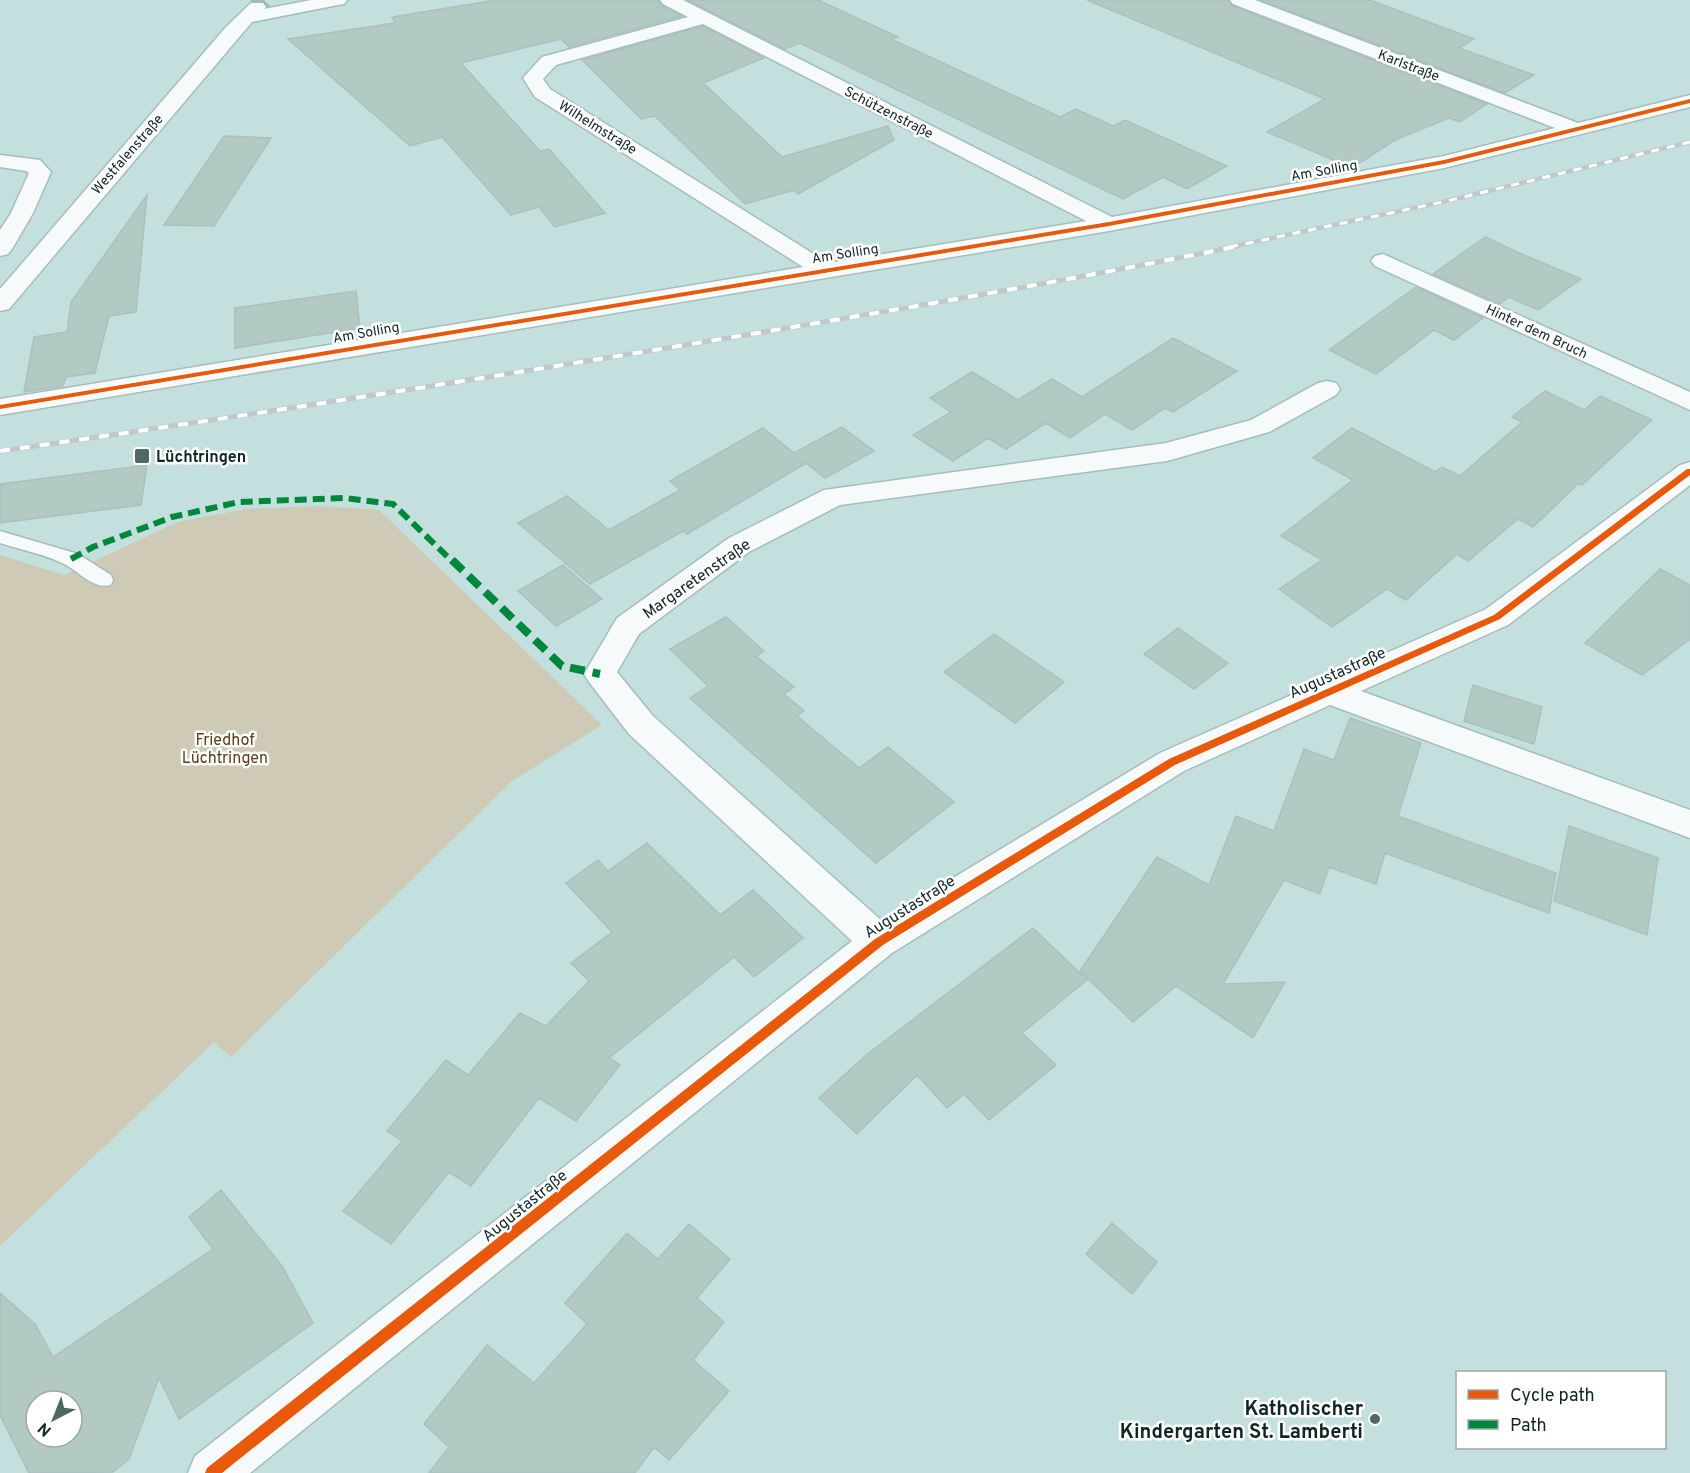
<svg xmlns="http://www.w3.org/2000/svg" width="1690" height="1473" font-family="Overpass,sans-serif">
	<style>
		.green { fill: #cecab6 }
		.building { fill: #b2c9c4; stroke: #abc1bd; stroke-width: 1.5; fill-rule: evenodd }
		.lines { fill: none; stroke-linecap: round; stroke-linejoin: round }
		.minor-tunnel { stroke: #9fbbb9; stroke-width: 20; stroke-dasharray: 20 10; stroke-linecap: butt }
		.service-casing { stroke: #a6bdbb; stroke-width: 3 }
		.minor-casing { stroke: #a6bdbb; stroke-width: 3 }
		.service { fill: #f6fafa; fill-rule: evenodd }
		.minor { fill: #f6fafa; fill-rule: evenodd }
		.rail-far1-casing { stroke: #c0c8c8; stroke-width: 4.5 }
		.rail-casing { stroke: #c0c8c8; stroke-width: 5 }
		.rail-far1 { stroke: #fff; stroke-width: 3; stroke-dasharray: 8; stroke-linecap: butt }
		.rail { stroke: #fff; stroke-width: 4; stroke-dasharray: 10; stroke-linecap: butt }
		.quiet-far1 { stroke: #00873e; stroke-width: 6; stroke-dasharray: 12 6; stroke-linecap: butt }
		.quiet { stroke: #00873e; stroke-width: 8; stroke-dasharray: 15 8; stroke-linecap: butt }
		.cycleway-casing { stroke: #fff; stroke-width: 4 }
		.cycleway { fill: #e8590c; fill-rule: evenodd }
		.poi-dot { fill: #4f6765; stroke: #fff; stroke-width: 2 }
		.labels { text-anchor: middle; stroke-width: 5; stroke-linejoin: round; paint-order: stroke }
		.far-street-label { font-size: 14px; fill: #102624; stroke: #fff }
		.poi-label { font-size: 16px; font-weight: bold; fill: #102624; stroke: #fff; text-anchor: start }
		.street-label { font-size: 16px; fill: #102624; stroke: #fff }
		.park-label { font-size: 16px; fill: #5d3e18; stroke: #fff }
		.near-poi-label { font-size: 20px; font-weight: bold; fill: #102624; stroke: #fff; text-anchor: end }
	</style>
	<rect width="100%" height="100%" fill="#c3e0de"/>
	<path class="green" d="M318,506L379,510L602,725L512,781L231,1057L214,1042L0,1246V555L64,575L178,522L246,509Z"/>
	<path class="building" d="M496,0H658L662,6L682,16L569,47L561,39L461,63L540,151L549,149L605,213L555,227L539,207L511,215L442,137L410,146L288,39L395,23L392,17Z
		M688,0H818L898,37L891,39L1060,117L1076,109L1113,126L1125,120L1227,166L1187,189L1163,177L1123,199L800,43L785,49Z
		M1087,0H1228L1232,6L1487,104L1460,122L1449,118L1395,140L1352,168L1267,132L1325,99Z
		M1261,0H1370L1474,39L1459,48L1534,75L1505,93Z
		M703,26L764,58L703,83L782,157L888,126L894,140L798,194L794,190L745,204L655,116L641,119L582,60Z
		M224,136L271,138L214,226L164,225Z
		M147,195L136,312L109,316L95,373L66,377L63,386L24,392L34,337L67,332L71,302Z
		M1485,237L1517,252L1581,279L1538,310L1509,297L1500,304L1433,274Z
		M1416,287L1483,318L1454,340L1434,330L1376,374L1329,350Z
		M356,291L360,328L235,348V308Z
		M1173,338L1237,371L1173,412L1165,408L1132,430L1105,414L1070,438L1046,423L1006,449L988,438L953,461L913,435L951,412L930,398L972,372L1018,400L1052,379L1082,397Z
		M1545,391L1584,410L1600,396L1652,420L1582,485L1578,484L1533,527L1518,519L1468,561L1457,554L1406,600L1387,589L1332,627L1279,589L1322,560L1281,536L1353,480L1313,458L1352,428L1435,472L1442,467L1460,476L1522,422L1512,417Z
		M842,427L874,451L825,478L806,463L687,534L683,531L590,584L518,523L567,496L609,530L680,490L670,481L763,428L794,453Z
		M147,465L141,505L0,523V484Z
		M563,565L602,599L556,626L518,591Z
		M1660,569L1690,585V639L1642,675L1585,643Z
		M726,617L764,651L756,656L794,687L784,694L804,711L797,716L859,768L888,747L954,802L876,863L690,698L708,686L670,649Z
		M1178,628L1228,663L1194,689L1144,654Z
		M994,634L1064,682L1015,723L944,672Z
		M1473,685L1542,707L1534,744L1464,721Z
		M1350,718L1421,743L1398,816L1556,873L1549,913L1385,853L1376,884L1329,867L1320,894L1284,880L1223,984L1285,982L1253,1038L1176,986L1133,1022L1080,971L1157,857L1209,885L1236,816L1274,831L1304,749L1334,760Z
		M1569,826L1658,858L1647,935L1554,901Z
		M647,843L720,915L753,890L803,938L754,977L734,957L609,1058L620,1065L576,1121L539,1098L471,1186L449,1172L391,1244L343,1211L402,1141L387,1131L446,1060L468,1075L520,1013L546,1026L589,981L571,963L612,932L566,883L598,860L608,871Z
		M1033,928L1087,980L1022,1033L1056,1065L989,1120L964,1094L947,1108L917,1075L857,1134L819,1098L865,1056Z
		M221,1190L282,1266L313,1323L179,1419L159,1378L129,1459L113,1472L29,1473L0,1415V1293L35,1324L53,1357L213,1249L189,1217ZM36,1401H72V1437H36Z
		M1112,1223L1157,1262L1132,1294L1086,1254Z
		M689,1224L730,1259L697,1298L724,1322L693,1360L729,1391L669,1460L654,1447L635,1473H429L449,1447L424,1424L487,1345L534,1383L587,1324L565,1303L627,1233L658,1259Z"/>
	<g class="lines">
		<path class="minor-tunnel" d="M257,7L264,0"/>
		<defs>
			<path id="service" d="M0,531L78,554L111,575L113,580L111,585C93,590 79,571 64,564C45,554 21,550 0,543Z"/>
			<path id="minor" d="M311,0H347L344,4L338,5L252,22L9,309L0,311V289L226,27L251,3H263L266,7L264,9Z
				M660,0H683L1112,217L1444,156L1555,128L1233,4L1230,0H1255L1578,123L1690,95V107L1444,168L1109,231L0,415V399L803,267L535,97L523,78L542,57L688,17L663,4ZM703,24L1086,221L828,263L550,89L543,79L556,65Z
				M0,155L40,160L51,172L33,213L12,249L8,254L0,256V230L11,213L29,173L26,171L0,167Z
				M1383,254L1690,392V410L1375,266L1371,261L1375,256Z
				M1327,381L1336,383L1340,389L1336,395L1269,432L1167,461L840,505L749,552L639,634L617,672L653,716L882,921L1160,753L1486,609L1680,465L1690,462V485L1508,625L1361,691L1690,810V838L1330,705L1184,771L892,953L250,1473H188L195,1456L852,941L629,734L589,682L584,674L617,618L729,538L824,490L1166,443L1251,420L1318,383Z"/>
		</defs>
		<use href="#service" class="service-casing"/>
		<use href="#minor" class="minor-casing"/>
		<use href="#service" class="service"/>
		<use href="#minor" class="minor"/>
		<defs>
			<path id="rail-far1" d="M1230,247L1447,201L1690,142"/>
			<path id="rail" d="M0,451C227,419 453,383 679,346C866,315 1052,284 1238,246"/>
		</defs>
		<use href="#rail-far1" class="rail-far1-casing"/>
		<use href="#rail" class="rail-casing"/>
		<use href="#rail-far1" class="rail-far1"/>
		<use href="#rail" class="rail"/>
		<path class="quiet-far1" d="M71,559L93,547L172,517L239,502L345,498L393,504L453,562"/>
		<path class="quiet" d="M452,560L562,666L600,674"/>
		<defs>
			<path id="cycleway" d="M1690,99V103L1444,164L1109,226L0,409V405L1109,222L1444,160Z
				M1687,469H1690V475L1500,619L1175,765L883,945L222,1473H205L207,1468L875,939L1169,759L1494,615Z"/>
		</defs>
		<use href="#cycleway" class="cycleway-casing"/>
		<use href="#cycleway" class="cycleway"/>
	</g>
	<g class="poi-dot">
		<rect x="134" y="448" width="16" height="16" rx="3"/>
		<circle cx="1375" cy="1419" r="6"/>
	</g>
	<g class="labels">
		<g class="far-street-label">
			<text transform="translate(1409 65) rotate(21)" y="5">Karlstraße</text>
			<text transform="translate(889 112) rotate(27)" y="5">Schützenstraße</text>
			<text transform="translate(598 127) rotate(32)" y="5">Wilhelmstraße</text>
			<text transform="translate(127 154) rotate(-49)" y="5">Westfalenstraße</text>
			<text transform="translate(1324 170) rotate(-10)" y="5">Am Solling</text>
			<text transform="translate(845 253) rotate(-9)" y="5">Am Solling</text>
			<text transform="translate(1537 331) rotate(25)" y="5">Hinter dem Bruch</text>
			<text transform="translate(366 332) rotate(-10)" y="5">Am Solling</text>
		</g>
		<g class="poi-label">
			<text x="156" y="462">Lüchtringen</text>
		</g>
		<g class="street-label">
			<text transform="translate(696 578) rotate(-35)" y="6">Margaretenstraße</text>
			<text transform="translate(1337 672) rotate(-24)" y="6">Augustastraße</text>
			<text transform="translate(909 906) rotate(-32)" y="6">Augustastraße</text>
			<text transform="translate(524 1205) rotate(-39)" y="6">Augustastraße</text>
		</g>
		<g class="park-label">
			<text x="225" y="745">Friedhof<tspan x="225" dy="18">Lüchtringen</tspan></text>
		</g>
		<g class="near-poi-label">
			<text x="1363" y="1415">Katholischer<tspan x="1363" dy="23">Kindergarten St. Lamberti</tspan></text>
		</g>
	</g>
	<rect x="1456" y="1371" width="210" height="78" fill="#ffffff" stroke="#9fa8a7" stroke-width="1.5"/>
	<rect x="1468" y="1390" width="30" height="9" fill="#e8590c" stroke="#9fa8a7" stroke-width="1.5"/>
	<text x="1510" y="1401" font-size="18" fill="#102624">Cycle path</text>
	<rect x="1468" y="1420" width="30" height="9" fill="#00873e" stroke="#9fa8a7" stroke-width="1.5"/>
	<text x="1510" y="1431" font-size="18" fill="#102624">Path</text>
	<g transform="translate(54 1419) rotate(222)"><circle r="28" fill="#ffffff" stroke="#9fa8a7" stroke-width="1.5"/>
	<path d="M0-4.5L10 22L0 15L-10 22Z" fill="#4f6765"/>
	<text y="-9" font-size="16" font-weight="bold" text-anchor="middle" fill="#102624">N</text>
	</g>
</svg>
